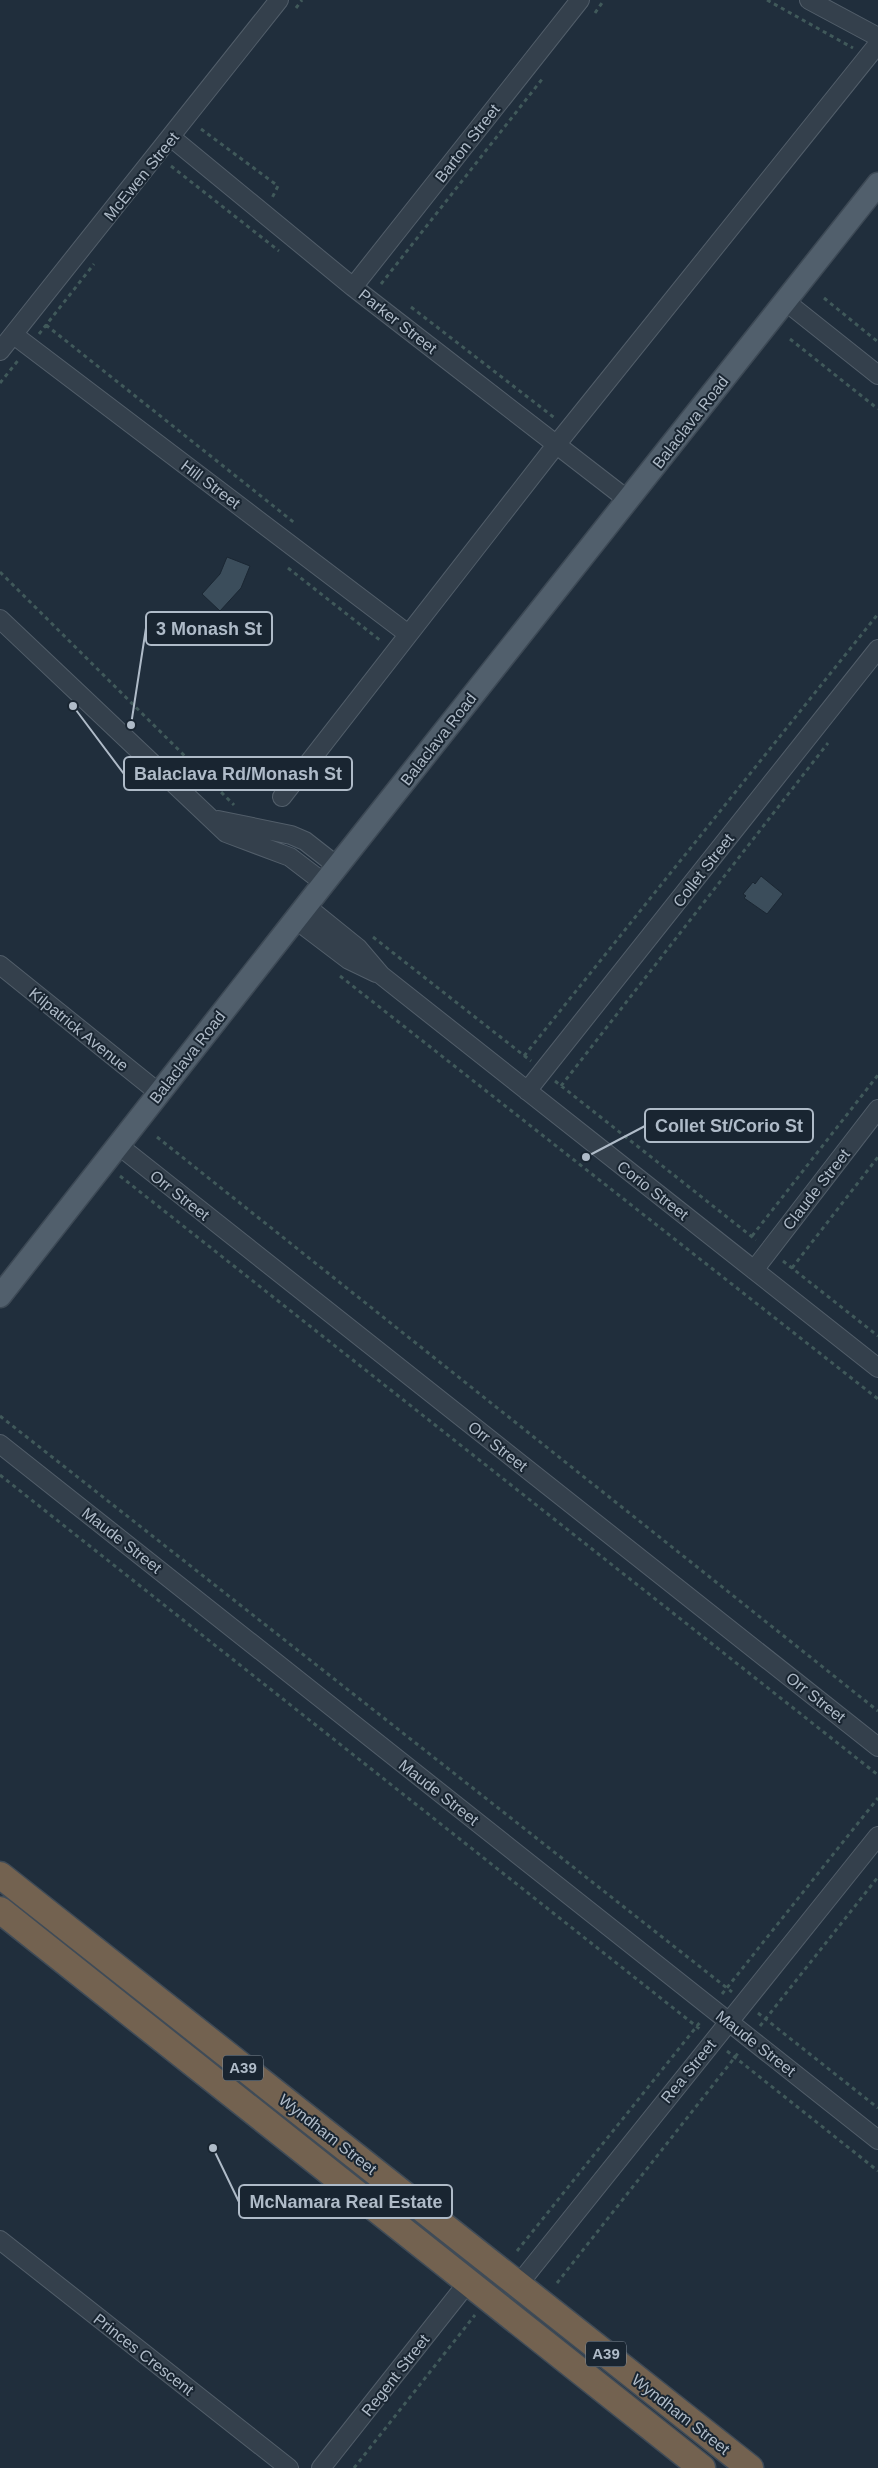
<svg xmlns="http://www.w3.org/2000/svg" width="878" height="2468" font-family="Arial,sans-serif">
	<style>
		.building { fill: #3b4d5b; stroke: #1b2733 }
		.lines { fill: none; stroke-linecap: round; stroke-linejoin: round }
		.minor-casing { stroke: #525e6a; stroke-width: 20 }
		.major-casing { stroke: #3d4955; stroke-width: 25 }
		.highway-casing { stroke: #3f4b57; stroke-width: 29 }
		.path { stroke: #40595a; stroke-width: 3; stroke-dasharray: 4 4; stroke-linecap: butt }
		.minor { stroke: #34404c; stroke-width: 18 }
		.major { stroke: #515f6c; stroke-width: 22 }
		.highway { stroke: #736250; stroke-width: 26 }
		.labels { text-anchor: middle; stroke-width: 4; stroke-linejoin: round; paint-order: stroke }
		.shield { fill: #192531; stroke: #828e9b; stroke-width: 1 }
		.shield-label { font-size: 15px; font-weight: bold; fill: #afbbc8 }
		.street-label { font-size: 16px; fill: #afbbc8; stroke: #192531 }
		.leader { fill: none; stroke: #afbbc8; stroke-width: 2 }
		.callout-dot { fill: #afbbc8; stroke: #192531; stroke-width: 2 }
		.callout { fill: #192531; stroke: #afbbc8; stroke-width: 2 }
		.callout-label { font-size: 18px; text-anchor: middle; font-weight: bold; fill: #afbbc8 }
	</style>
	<rect width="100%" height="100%" fill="#202e3c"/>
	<path class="building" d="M227,557L250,566L241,588L220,611L202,594L220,574Z
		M761,876L783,894L767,914L744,898L746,896L743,894L753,882L755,884Z"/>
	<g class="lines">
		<defs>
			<path id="minor" d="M809,0L878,37
				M172,138L353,287L628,500
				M353,287L580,0
				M785,301L878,375
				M14,335L408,634
				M0,351L279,0
				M0,619L226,833L290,857L324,883
				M282,797L556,445L878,44
				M218,820L291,835L305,841L337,866
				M306,906L358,948L381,975L878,1368
				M295,919L349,960L376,973
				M0,965L159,1093
				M527,1091L878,649
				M118,1145L878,1747
				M754,1270L878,1109
				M0,1444L878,2140
				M0,2240L289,2468
				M518,2285L878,1836
				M321,2468L469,2281"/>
			<path id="major" d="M0,1296L324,883L878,184"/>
			<path id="highway" d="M0,1875L750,2468
				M0,1910L702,2468"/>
		</defs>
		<use href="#minor" class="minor-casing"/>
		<use href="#major" class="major-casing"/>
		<use href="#highway" class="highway-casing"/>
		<path class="path" d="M767,0L853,48
			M296,8L302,0
			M595,13L604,0
			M201,129L278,186L271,200
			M171,166L279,251
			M381,284L543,78
			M824,298L878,342
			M411,307L556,419
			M46,325L296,524
			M39,334L94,264
			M790,339L878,409
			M0,383L20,358
			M288,568L381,641
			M0,572L234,805
			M373,937L531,1061
			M340,976L878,1399
			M524,1056L878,614
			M555,1081L756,1240
			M561,1086L828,743
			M157,1137L878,1711
			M120,1176L878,1775
			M752,1236L878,1075
			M783,1261L878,1336
			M792,1268L878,1157
			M0,1416L732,1992
			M0,1475L701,2030
			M722,1994L878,1798
			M758,2013L878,2108
			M760,2026L878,1877
			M727,2051L878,2171
			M517,2251L701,2021
			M557,2283L739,2052
			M354,2468L475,2315"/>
		<use href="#minor" class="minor"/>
		<use href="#major" class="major"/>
		<use href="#highway" class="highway"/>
	</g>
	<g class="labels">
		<g class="shield">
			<rect x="223" y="2055.5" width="40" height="25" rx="4"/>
			<rect x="586" y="2341.5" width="40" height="25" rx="4"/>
		</g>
		<g class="shield-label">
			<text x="243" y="2073">A39</text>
			<text x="606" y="2359">A39</text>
		</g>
		<g class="street-label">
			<text transform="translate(467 143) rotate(-52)" y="6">Barton Street</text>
			<text transform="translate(141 176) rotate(-51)" y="6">McEwen Street</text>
			<text transform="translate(398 321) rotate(38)" y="6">Parker Street</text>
			<text transform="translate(690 422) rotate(-52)" y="6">Balaclava Road</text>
			<text transform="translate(211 484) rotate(37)" y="6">Hill Street</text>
			<text transform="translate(438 739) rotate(-52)" y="6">Balaclava Road</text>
			<text transform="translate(703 870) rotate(-52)" y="6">Collet Street</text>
			<text transform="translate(79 1029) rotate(39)" y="6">Kilpatrick Avenue</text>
			<text transform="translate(187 1057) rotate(-52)" y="6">Balaclava Road</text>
			<text transform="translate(816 1189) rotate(-52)" y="6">Claude Street</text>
			<text transform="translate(653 1190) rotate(38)" y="6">Corio Street</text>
			<text transform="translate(180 1195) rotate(38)" y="6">Orr Street</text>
			<text transform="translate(498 1446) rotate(38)" y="6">Orr Street</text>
			<text transform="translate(122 1540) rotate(38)" y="6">Maude Street</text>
			<text transform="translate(816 1697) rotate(38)" y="6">Orr Street</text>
			<text transform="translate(439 1792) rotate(38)" y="6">Maude Street</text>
			<text transform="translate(756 2043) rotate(38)" y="6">Maude Street</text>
			<text transform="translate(688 2071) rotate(-51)" y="6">Rea Street</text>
			<text transform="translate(328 2134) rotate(38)" y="6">Wyndham Street</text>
			<text transform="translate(144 2354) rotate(38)" y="6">Princes Crescent</text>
			<text transform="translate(395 2375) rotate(-52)" y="6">Regent Street</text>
			<text transform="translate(681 2414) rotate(38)" y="6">Wyndham Street</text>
		</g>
	</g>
	<path class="leader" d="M131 725L146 628M73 706L124 774M586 1157L645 1126M213 2148L239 2202"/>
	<g class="callout-dot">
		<circle cx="131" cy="725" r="5"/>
		<circle cx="73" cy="706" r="5"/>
		<circle cx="586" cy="1157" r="5"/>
		<circle cx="213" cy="2148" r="5"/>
	</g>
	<g class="callout">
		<rect x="146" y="612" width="126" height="33" rx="5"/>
		<rect x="124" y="757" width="228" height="33" rx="5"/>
		<rect x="645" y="1109" width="168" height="33" rx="5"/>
		<rect x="239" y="2185" width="213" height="33" rx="5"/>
	</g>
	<g class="callout-label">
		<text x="209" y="635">3 Monash St</text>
		<text x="238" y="780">Balaclava Rd/Monash St</text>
		<text x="729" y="1132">Collet St/Corio St</text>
		<text x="346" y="2208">McNamara Real Estate</text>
	</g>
</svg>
